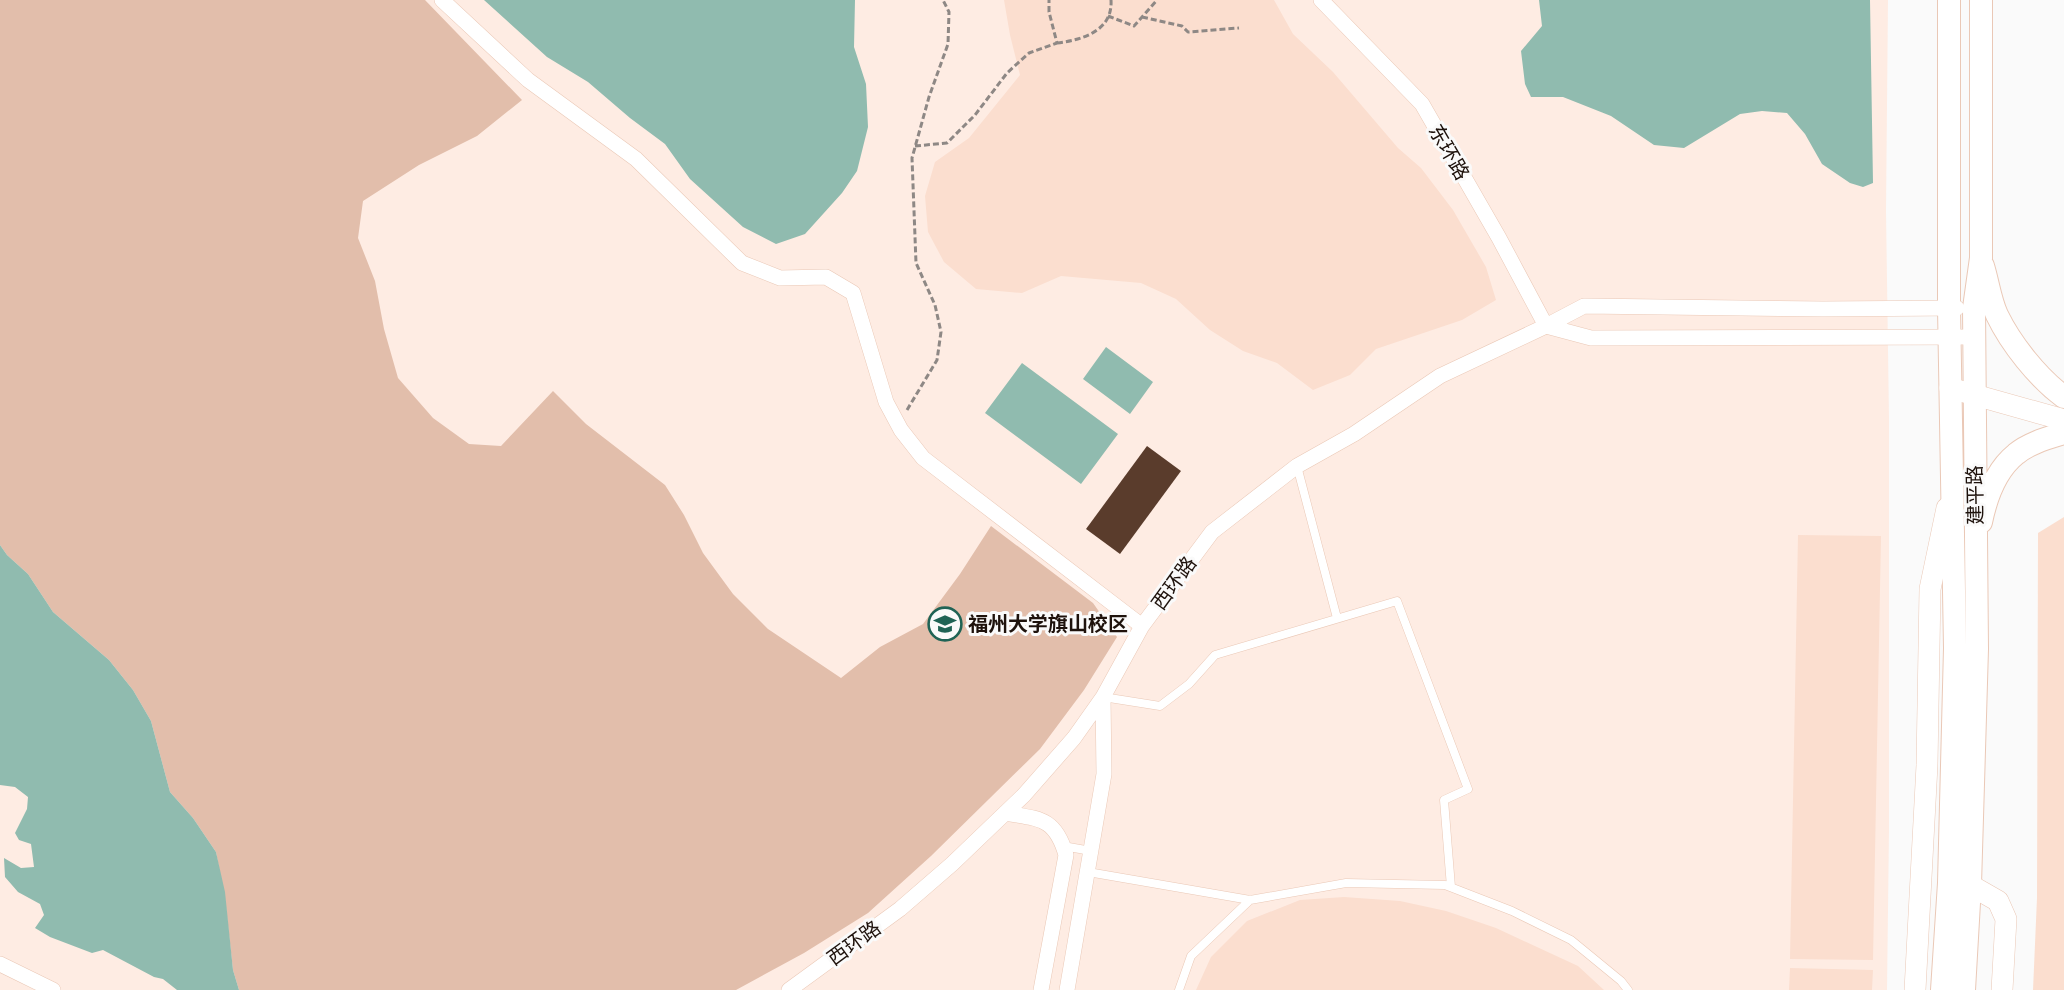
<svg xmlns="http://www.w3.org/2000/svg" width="2064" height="990" font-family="'Source Sans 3','Noto Sans SC',sans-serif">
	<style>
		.built { fill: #feece3 }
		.green { fill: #fbdecf }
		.forest { fill: #e2beab }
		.water { fill: #90bbaf }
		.building { fill: #5a3c2c }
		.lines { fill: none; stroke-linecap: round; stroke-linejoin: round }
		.lane-casing { stroke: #eac8b6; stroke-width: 9 }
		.street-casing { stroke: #eac8b6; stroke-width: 16 }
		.secondary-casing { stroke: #eac8b6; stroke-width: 22 }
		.primary-casing { stroke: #eac8b6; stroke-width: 24 }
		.path { stroke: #8e8885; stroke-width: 3; stroke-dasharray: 6 3; stroke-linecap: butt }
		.lane { stroke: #fff; stroke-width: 8 }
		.street { stroke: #fff; stroke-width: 15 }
		.secondary { stroke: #fff; stroke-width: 21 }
		.primary { stroke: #fff; stroke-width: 22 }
		.labels { text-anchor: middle; stroke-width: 6; stroke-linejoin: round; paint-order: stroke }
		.street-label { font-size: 20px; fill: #1e120c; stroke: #fafafa }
		.poi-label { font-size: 20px; font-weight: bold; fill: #1e120c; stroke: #fafafa; text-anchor: start }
	</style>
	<rect width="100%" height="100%" fill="#fafafa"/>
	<path class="built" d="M0,0H1888L1886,211L1889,418V830L1887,990H0Z"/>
	<path class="green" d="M1004,0H1274L1293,34L1333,72L1398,148L1421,168L1453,210L1486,267L1496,300L1462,320L1376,349L1350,375L1313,390L1277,363L1243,351L1210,330L1176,299L1141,283L1061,276L1022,293L976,289L944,262L928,232L925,196L935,162L969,138L1020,75L1010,35Z
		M2064,517V990H2033L2037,898L2038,533Z
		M1798,535L1881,536L1873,960L1790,959Z
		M1344,897L1400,901L1446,911L1496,928L1578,966L1604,990H1196L1211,957L1247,921L1300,900Z
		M1790,968L1873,970L1872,990H1789Z"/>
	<path class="forest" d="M0,0H425L522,100L477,136L419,165L363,201L358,238L375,281L384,329L398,378L433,418L469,444L501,446L553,391L586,424L665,485L684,515L703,553L733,594L768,629L841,678L880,647L923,624L960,574L991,526L1093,603L1117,637L1084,690L1040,749L931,856L868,913L804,953L736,990H239L233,970L225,899L216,852L193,818L170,792L151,721L133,690L109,660L53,612L28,574L7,555L0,545Z"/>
	<path class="water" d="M484,0H855L854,47L866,84L868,127L857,171L842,193L805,234L776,244L743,227L690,179L665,144L630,118L588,82L547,57Z
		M1539,0H1870L1873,183L1863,187L1850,183L1822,164L1805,134L1787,113L1762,111L1740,114L1684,148L1654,145L1611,116L1563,97H1531L1525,84L1521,51L1542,26Z
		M1106,347L1153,382L1130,414L1083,379Z
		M1022,363L1118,434L1081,484L985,413Z
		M0,545L7,555L28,574L53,612L109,660L133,690L151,721L170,792L193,818L216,852L225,892L233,970L239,990H177L163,979L154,977L103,950L92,953L50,937L35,928L44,915L40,904L18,892L5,877L4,858L21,868L34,867L31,844L19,840L15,833L27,809L28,797L15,787L0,785Z"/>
	<path class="building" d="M1147,446L1181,471L1120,554L1086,529Z"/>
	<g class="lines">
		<defs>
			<path id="lane" d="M1297,466L1337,618
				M1103,697L1160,706L1189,684L1215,655L1397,601L1468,789L1444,800L1451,887
				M1063,846L1091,851
				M1088,872L1250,900L1346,883L1445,885L1512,911L1571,940L1621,981L1628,990
				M1179,990L1191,956L1250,900"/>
			<path id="street" d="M442,0L528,80L636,159L742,263L780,278L826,277L853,293L886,402L901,430L923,458L1142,626
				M1321,0L1422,104L1499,238L1546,326
				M1546,326L1591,338L1974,337
				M1005,813C1039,819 1055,817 1066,855L1041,990
				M0,964L53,990
				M789,990L900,909L952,864L1024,795L1074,738L1103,697L1142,626L1212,532L1297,466L1354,434L1440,376L1546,326L1584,306L1823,309L1957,308
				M1067,990L1104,774L1103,697"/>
			<path id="secondary" d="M1950,388L2064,420
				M1970,885L1998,901L2006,919L2002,990
				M1915,990L1927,765L1930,589L1947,508"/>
			<path id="primary" d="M1983,266C1988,282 1990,300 1997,315C2011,344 2038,378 2064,397
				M1981,522C1986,498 1996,470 2016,454C2029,443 2048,438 2064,433
				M1942,990L1949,883L1955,648L1949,308V0
				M1964,990L1970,885L1977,649L1974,308L1981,258V0"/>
		</defs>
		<use href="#lane" class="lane-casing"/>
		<use href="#street" class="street-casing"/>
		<use href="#secondary" class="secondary-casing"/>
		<use href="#primary" class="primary-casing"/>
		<path class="path" d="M1108,16L1134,26L1157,0
			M1142,17L1182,26L1188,32L1239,28
			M1057,43C1082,40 1113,31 1111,0
			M915,146L947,143L975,115L1007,73L1029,53L1057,43L1049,12V0
			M907,410L937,360L941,332L935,305L916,263L912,158L929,97L948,44L949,12L943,0"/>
		<use href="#lane" class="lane"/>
		<use href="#street" class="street"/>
		<use href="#secondary" class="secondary"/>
		<use href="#primary" class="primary"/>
	</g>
	<defs>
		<symbol id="university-ring" viewBox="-11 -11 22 22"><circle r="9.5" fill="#fafafa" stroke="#1f6355" stroke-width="1.5"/><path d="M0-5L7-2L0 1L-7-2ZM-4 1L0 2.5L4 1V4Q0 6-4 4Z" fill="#1f6355"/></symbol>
	</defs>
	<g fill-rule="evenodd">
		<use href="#university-ring" x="926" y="605" width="38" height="38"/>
	</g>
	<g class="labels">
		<g class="street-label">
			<text transform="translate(1449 152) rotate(60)" y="7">东环路</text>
			<text transform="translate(1975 495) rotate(-91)" y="7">建平路</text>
			<text transform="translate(1174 583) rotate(-54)" y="7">西环路</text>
			<text transform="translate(854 943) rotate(-36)" y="7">西环路</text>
		</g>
		<g class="poi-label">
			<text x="968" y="631">福州大学旗山校区</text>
		</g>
	</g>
</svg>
